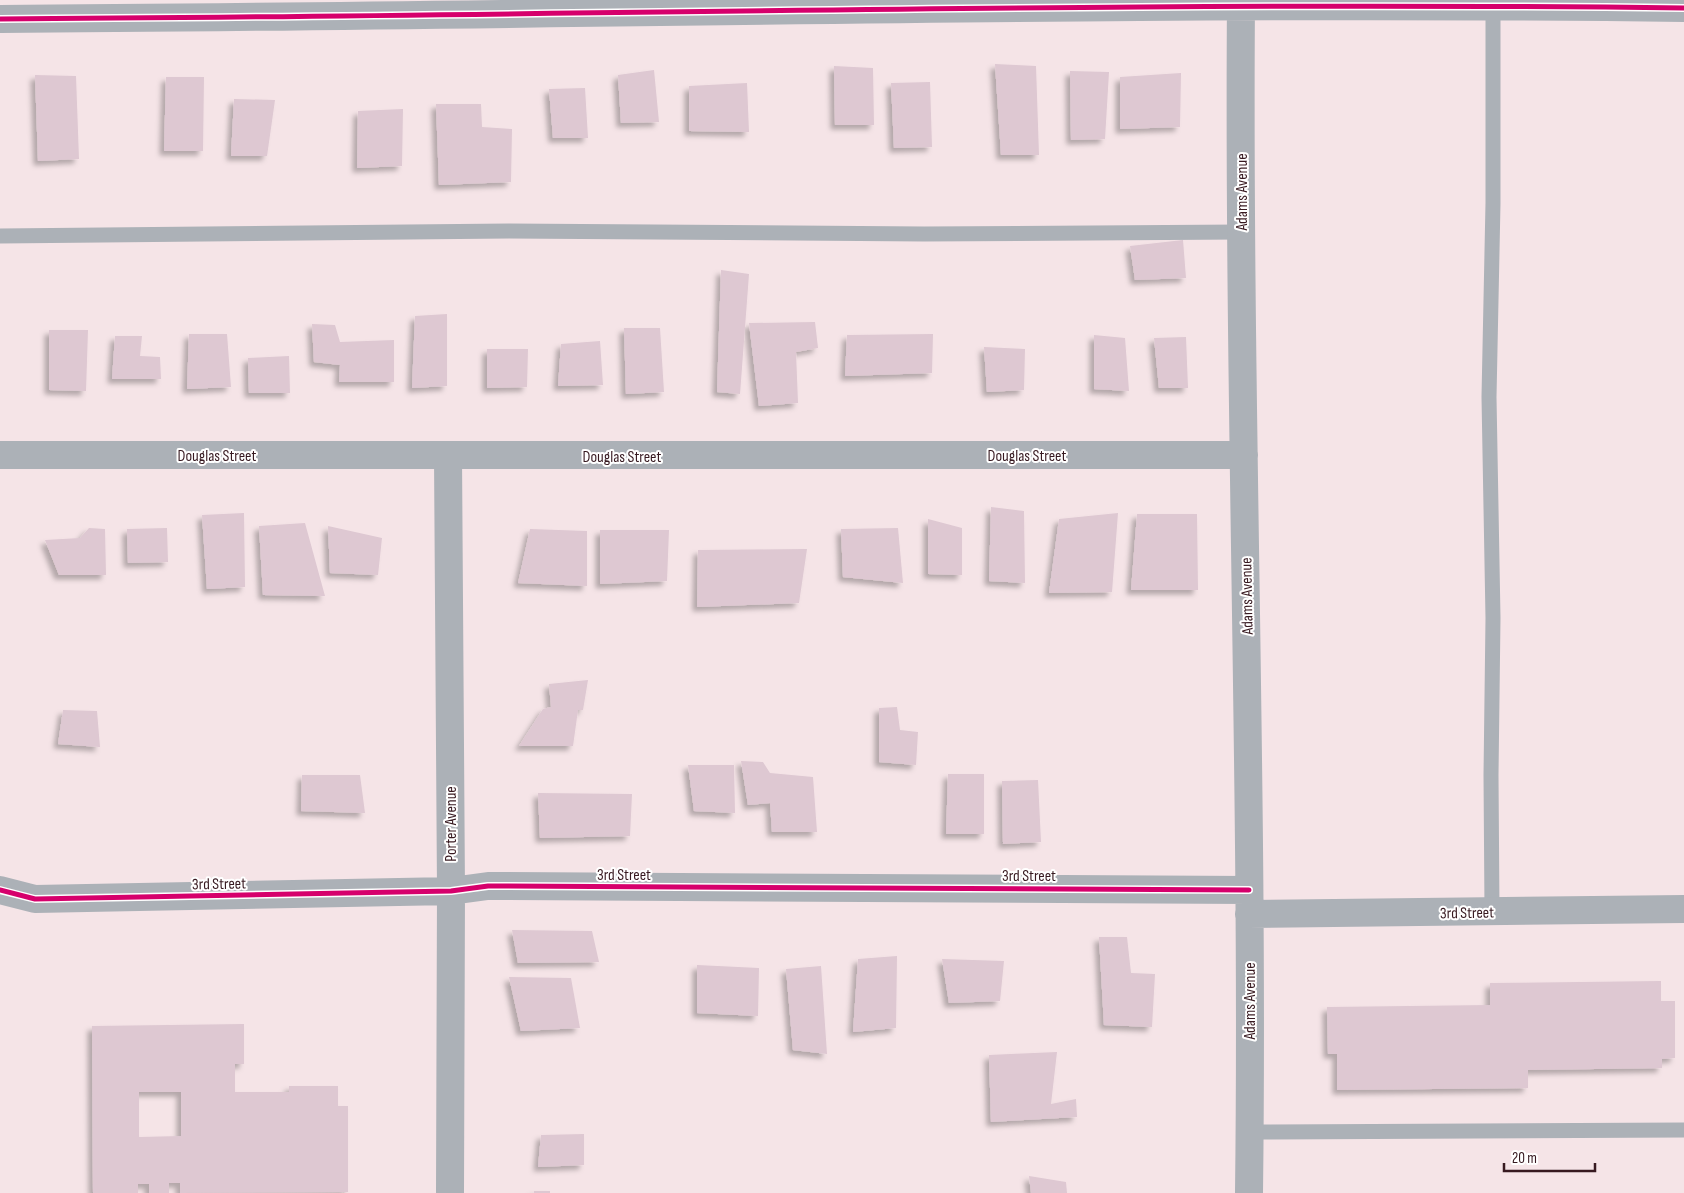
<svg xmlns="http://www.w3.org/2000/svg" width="1684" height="1193" font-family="'Sofia Sans Condensed',sans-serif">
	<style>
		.building { fill: #dec8d2; fill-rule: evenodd; filter: url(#shadow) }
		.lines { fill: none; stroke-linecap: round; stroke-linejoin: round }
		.service { stroke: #acb1b7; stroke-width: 15 }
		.minor { stroke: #acb1b7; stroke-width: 28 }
		.cycleway-casing { stroke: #fff; stroke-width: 8 }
		.cycleway { stroke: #d6006c; stroke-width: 5 }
		.labels { text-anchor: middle; stroke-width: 4; stroke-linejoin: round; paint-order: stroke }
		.street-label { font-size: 16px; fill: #371920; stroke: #fff }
	</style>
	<defs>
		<filter id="shadow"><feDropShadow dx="-4.5" dy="4.5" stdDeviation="2.5" flood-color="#0004"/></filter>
	</defs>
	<rect width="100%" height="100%" fill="#f5e4e7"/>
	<path class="building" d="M995,64L1036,66L1039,155H1001Z
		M834,66L873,68L874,125H835Z
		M654,70L659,122L621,123L618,75Z
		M1070,71L1109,72L1105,139L1071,140Z
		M1181,73L1180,127L1120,129V77Z
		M35,75L76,76L79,159L38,161Z
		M166,77H204L203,151H164Z
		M930,82L932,147L894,148L891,83Z
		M747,83L749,132L689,131V86Z
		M585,88L588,138H553L549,89Z
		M234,99L275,100L267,156H231Z
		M436,104H481L482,127L512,129L511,182L439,185Z
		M403,109L402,166L357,168L358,111Z
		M1183,240L1186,278L1135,280L1130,246Z
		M721,270L749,274L740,394L717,392Z
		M447,314V386L412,388L415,316Z
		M815,322L818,348L796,352L798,403L759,406L749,323Z
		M312,324L335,325L340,342L394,340V382H339L340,365L314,362Z
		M624,328H660L664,392L626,394Z
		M49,330H88L86,391L49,390Z
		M189,334H227L231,387L187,389Z
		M933,334L932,373L845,376L847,335Z
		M1094,335L1125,338L1129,391L1094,389Z
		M115,336H142L140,356L160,357L161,379H112Z
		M1186,337L1188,388H1159L1154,338Z
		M600,341L603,385L558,386L561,344Z
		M984,347L1025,349L1024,390L987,392Z
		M487,349H528L527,387L487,388Z
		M289,356L290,393H249L248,358Z
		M991,507L1024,511L1025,583L989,581Z
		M244,513L245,587L207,589L202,515Z
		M1118,513L1112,592L1049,593L1059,519Z
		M1137,514H1197L1198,590H1131Z
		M928,519L962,528V575L928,574Z
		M305,523L325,596L263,595L259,526Z
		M328,526L382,538L378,575L330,573Z
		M89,528L105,529L106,575H59L45,540L80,538Z
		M167,528L168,562L128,563L127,529Z
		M898,528L903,583L843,577L841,529Z
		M530,529L587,531V586L518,583Z
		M600,530H669L667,581L600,584Z
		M807,549L799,603L697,607L698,550Z
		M588,680L583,710H578L573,746H519L543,709L551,707L549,684Z
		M897,707L900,730L918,732L916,765L879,762V708Z
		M63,710L97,711L100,747L58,744Z
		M741,761L763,762L770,773L813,777L817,832H772L770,803L748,805Z
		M688,765H734L735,813L694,811Z
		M948,774H984V834H946Z
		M302,775H360L365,813L301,811Z
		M1038,780L1041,842L1003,844L1002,781Z
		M538,793L632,794L630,836L540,838Z
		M512,930L592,931L599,962L518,963Z
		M1099,937H1127L1131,973L1155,974L1152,1027L1104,1025Z
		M897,956L896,1028L853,1032L858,959Z
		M942,959L1004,961L1000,1001L949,1003Z
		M697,965L759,968L758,1016L697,1013Z
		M821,966L827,1054L793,1050L786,969Z
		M509,977L571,978L580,1028L521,1031Z
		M1661,981V1001H1675V1058L1662,1059V1068L1528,1070V1088L1337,1090V1054H1328L1327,1007L1490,1005V983Z
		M244,1024V1064H235V1092H289V1086H338V1106H348V1192L180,1193V1183H169V1193H149V1184H138V1193H93L92,1026ZM139,1092H181V1136L139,1137Z
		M1057,1052L1051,1104L1076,1099L1077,1117L991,1122L989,1055Z
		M584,1134V1165L538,1167L541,1135Z
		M1029,1176L1066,1182L1067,1193H1031Z
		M534,1191H550V1193H534Z"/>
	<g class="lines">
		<path class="service" d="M0,236L509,231L924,234L1241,232
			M1492,911L1491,775L1493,618L1489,397L1493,203V6
			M1249,1132L1684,1130"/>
		<path class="minor" d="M1241,0C1238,398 1254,795 1249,1193
			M0,19C561,16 1123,1 1684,8
			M0,455H1244
			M448,456L451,891L450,1193
			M0,890L35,899L451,891L488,886L1249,890
			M1249,914L1684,909"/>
		<defs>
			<path id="cycleway" d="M0,19C561,16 1123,1 1684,8
				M0,890L35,899L451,891L488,886L1249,890"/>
		</defs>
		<use href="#cycleway" class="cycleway-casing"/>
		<use href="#cycleway" class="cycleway"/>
	</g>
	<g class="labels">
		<g class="street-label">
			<text transform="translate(1241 192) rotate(-90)" y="6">Adams Avenue</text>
			<text x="217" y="461">Douglas Street</text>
			<text x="1027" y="461">Douglas Street</text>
			<text x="622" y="462">Douglas Street</text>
			<text transform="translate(1246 596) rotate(-91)" y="6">Adams Avenue</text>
			<text transform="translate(450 824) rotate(-90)" y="6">Porter Avenue</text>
			<text x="624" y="880">3rd Street</text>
			<text x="1029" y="881">3rd Street</text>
			<text transform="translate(219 883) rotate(-1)" y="6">3rd Street</text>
			<text transform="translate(1467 912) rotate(-1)" y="6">3rd Street</text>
			<text transform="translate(1249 1001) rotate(-90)" y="6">Adams Avenue</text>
		</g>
	</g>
	<path d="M1504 1163v8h91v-8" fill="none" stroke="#371920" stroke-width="2.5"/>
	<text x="1512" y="1163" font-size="15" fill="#371920" stroke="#ffffff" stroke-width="4" paint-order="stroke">20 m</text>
</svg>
